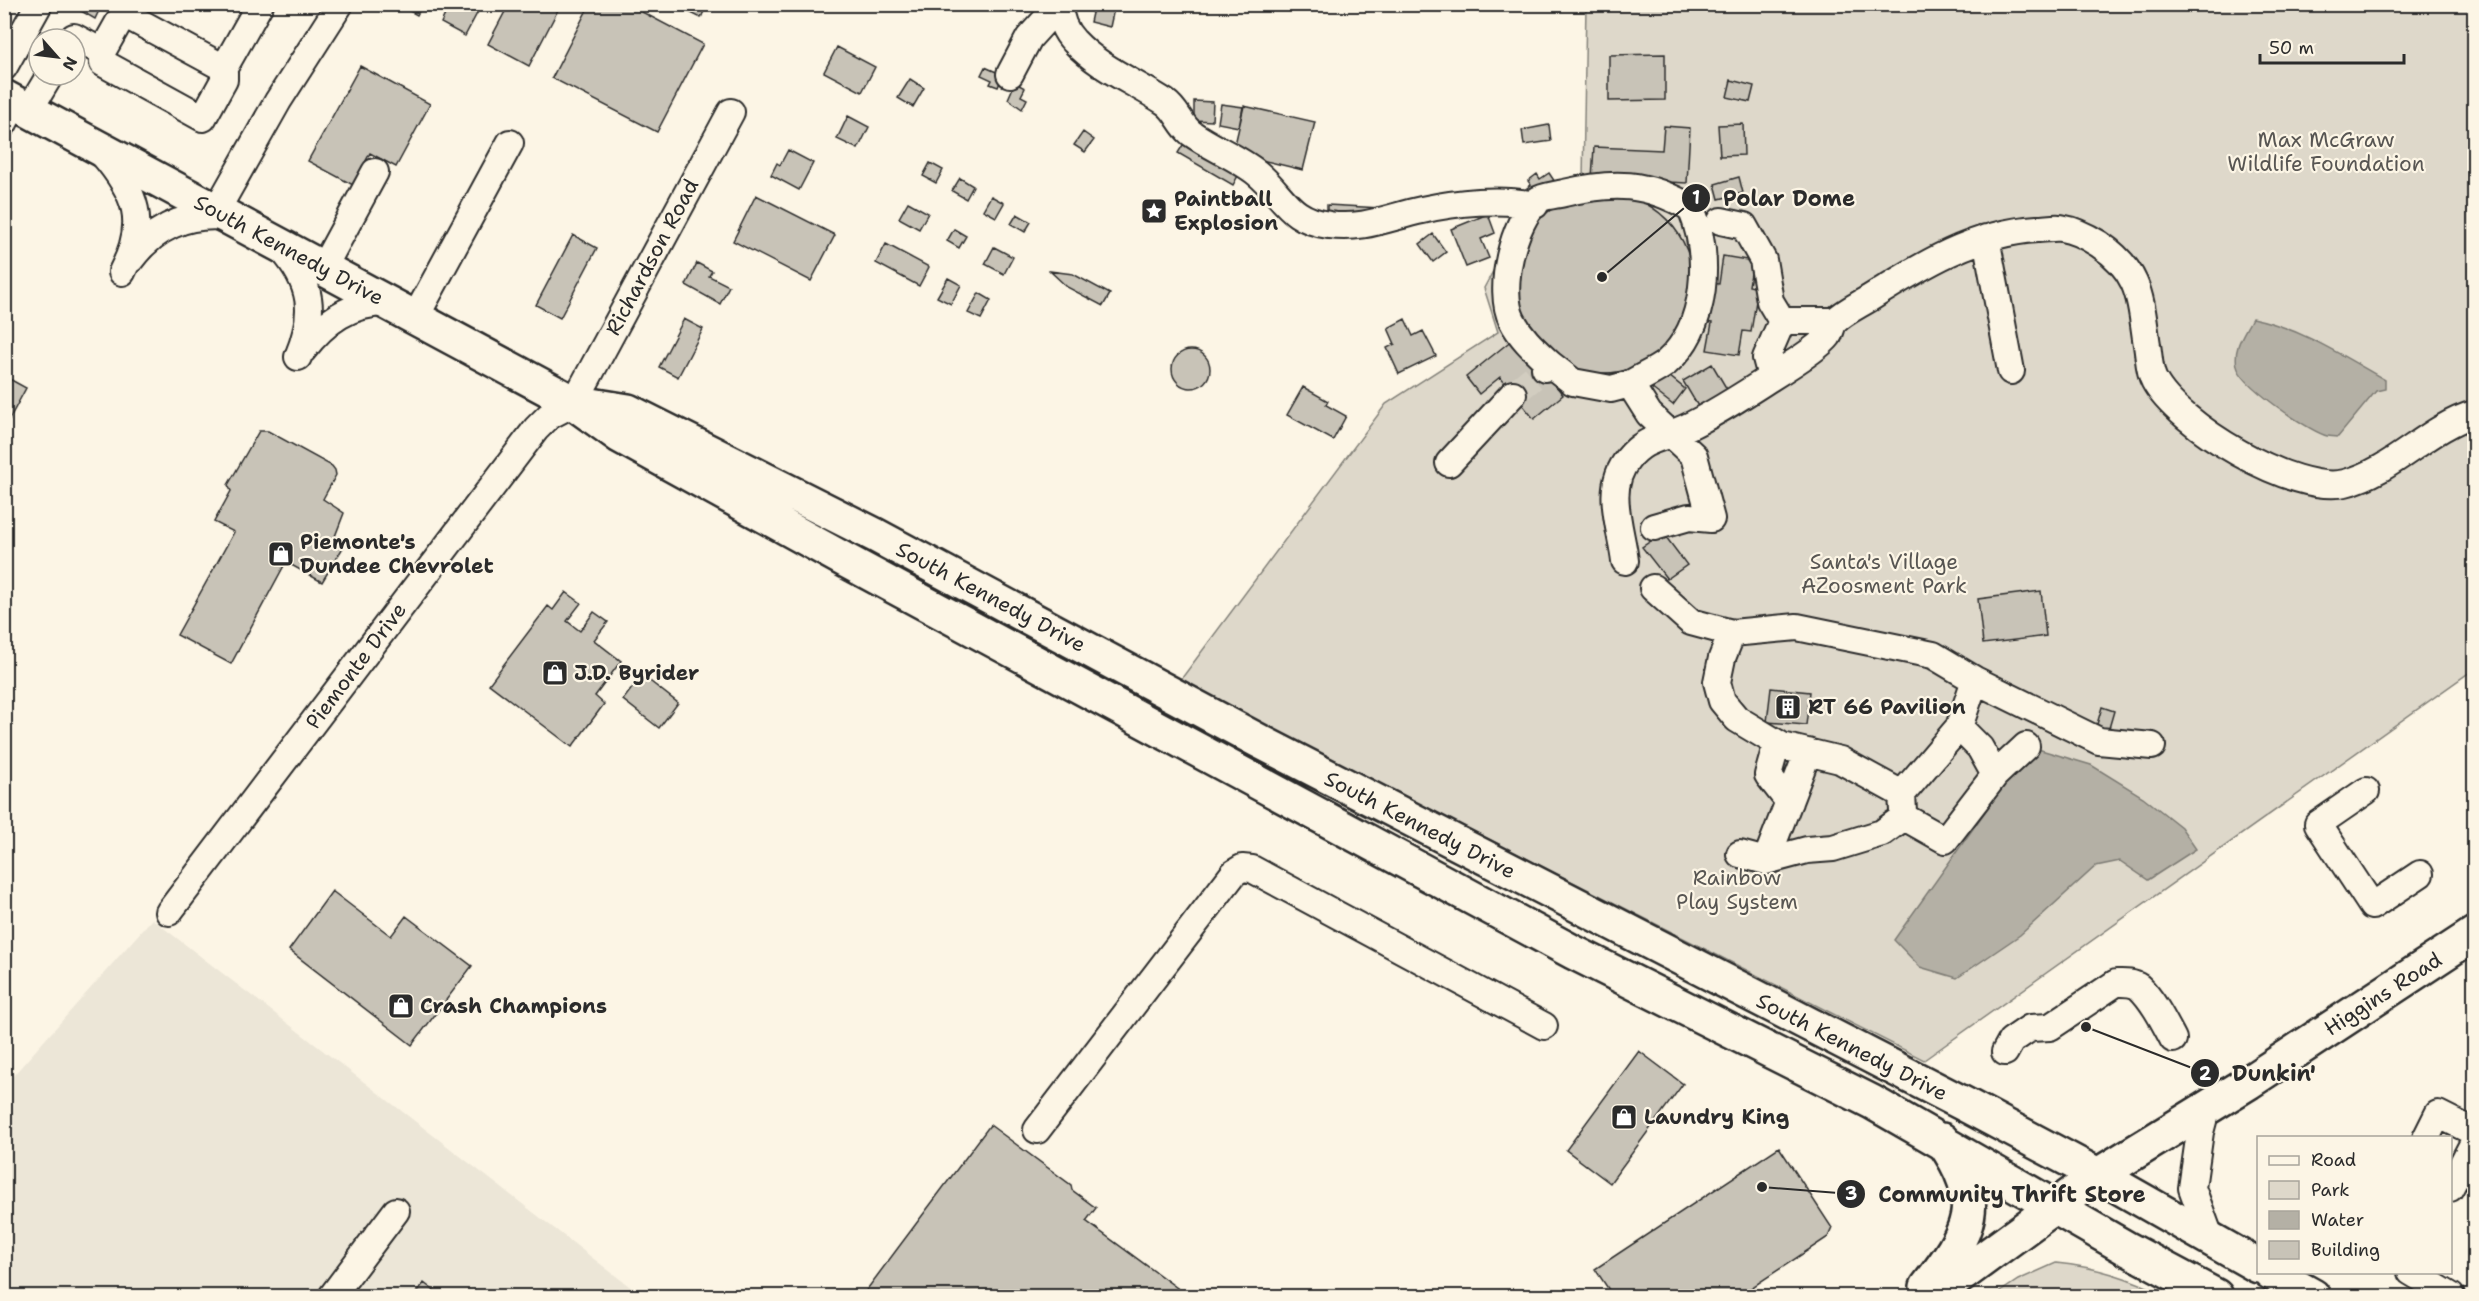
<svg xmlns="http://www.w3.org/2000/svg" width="2479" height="1301" font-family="'Shantell Sans',sans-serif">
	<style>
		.built { fill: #ece6d7 }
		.green { fill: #ded8ca; stroke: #84827a; stroke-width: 1.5 }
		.water { fill: #b4b0a5; stroke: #7d7b74; stroke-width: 1.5 }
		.building { fill: #c8c3b7; stroke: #2b2b2b; stroke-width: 1.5 }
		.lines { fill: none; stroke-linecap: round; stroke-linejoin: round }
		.minor-tunnel { stroke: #d2cdc0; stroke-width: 26; stroke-dasharray: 26 13; stroke-linecap: butt }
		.minor-casing { stroke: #2b2b2b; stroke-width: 30 }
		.major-casing { stroke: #2b2b2b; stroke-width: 38 }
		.minor { stroke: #fcf5e5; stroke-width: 26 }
		.major { stroke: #fcf5e5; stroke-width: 33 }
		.labels { text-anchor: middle; stroke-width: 4.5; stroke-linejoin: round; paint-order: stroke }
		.park-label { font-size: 21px; fill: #585653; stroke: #fcf5e5 }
		.poi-label { font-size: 21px; font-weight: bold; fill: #2b2b2b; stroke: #fcf5e5; text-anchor: start }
		.street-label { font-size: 21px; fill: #2b2b2b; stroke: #fcf5e5 }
		.leader { fill: none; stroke: #2b2b2b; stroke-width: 2 }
		.callout-dot { fill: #2b2b2b; stroke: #fcf5e5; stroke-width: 2 }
		.mark-label { font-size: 18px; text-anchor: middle; font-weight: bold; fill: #fff }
		.callout-label { font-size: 22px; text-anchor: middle; font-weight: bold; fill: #2b2b2b; stroke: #fcf5e5; stroke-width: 4.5; stroke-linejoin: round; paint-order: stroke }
	</style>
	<rect width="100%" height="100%" fill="#fcf5e5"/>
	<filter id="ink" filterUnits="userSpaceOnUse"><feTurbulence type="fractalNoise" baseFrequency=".0167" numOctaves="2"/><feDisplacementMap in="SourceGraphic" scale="12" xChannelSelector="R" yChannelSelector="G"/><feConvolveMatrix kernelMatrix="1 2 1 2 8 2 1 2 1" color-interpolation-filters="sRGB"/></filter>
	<g filter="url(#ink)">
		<path class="built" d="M152,919L642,1296H5V1085Z"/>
		<path class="green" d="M1586,5H2474V669L1924,1060L1179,682L1386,404L1498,332L1484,288L1523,215L1583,180Z
			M2056,1263C2097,1267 2130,1278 2167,1296H1994L2018,1280Z"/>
		<path class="water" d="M2252,318C2300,328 2343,356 2385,380V389L2376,391L2338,437C2334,436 2328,437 2324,435C2306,429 2240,384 2237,366C2233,347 2244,334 2252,318Z
			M2031,747L2091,765L2143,797L2181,827L2196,849L2148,880L2120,861L2096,866L2020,935L1957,978L1920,967L1894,940Z"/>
		<path class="building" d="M69,4H102L95,19Z
			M397,4H423L417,15Z
			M450,4H482L465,36L441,23Z
			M509,4H561L529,66L488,44Z
			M590,4H627L703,44L657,132L552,78Z
			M668,4H707L701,18L675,5L673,7Z
			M1094,4H1115L1110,27L1090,22Z
			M837,47L875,67L862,92L824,72Z
			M1665,54V100L1609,101V55Z
			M360,66L430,104L396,167L370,153L353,185L308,161Z
			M985,67L1003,75L998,87L990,84L992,80L981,75Z
			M910,79L924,88L913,107L898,98Z
			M1731,80L1754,86L1750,102L1727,97Z
			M1015,83L1025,88L1021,96L1027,99L1022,109L1008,99Z
			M1194,101L1213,102L1212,121L1194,120Z
			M1221,104L1243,107L1239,127L1218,123Z
			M1244,106L1315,122L1303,170L1233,153Z
			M848,116L869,127L858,149L837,139Z
			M1743,124L1744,155L1720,156L1718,125Z
			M1549,125L1551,141L1524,145L1522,130Z
			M1664,126L1690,128L1687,183L1592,178L1594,147L1662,150Z
			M1083,132L1094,140L1085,152L1074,145Z
			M1186,140L1240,172L1233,185L1178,153Z
			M788,150L813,163L799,190L771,175L777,163L780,165Z
			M930,163L943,170L936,183L923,176Z
			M1549,173L1557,185L1534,199L1527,188L1531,185L1528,181L1537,174L1540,179Z
			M1739,177L1743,193L1719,199L1715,184Z
			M960,178L973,186L966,199L952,191Z
			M1513 283a90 90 0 1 1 180 0a90 90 0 1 1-180 0Z
			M756,195L835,235L811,281L733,241Z
			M991,196L1004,203L996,217L983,210Z
			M908,202L928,213L919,229L899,218Z
			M1327,205L1381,208V217L1327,213Z
			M1017,214L1031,222L1025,232L1011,224Z
			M1488,214L1495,233L1481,239L1489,258L1466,267L1451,229Z
			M954,229L966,236L959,248L947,241Z
			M1433,234L1446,252L1433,262L1420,244Z
			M573,235L597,248L560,318L536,305Z
			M886,244L929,267L919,286L876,263Z
			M994,247L1013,257L1004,274L985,264Z
			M1723,256L1753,261L1749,286L1758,288L1751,332L1743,331L1739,355L1707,350L1712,323L1704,322L1710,283L1719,284Z
			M697,263L712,271L709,276L729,286L720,304L686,285Z
			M1050,271L1073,274L1110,294L1103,306L1067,287Z
			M948,278L961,285L951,304L937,297Z
			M979,293L991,300L981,319L968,313Z
			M684,319L703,329L678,377L659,367Z
			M1405,319L1413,336L1423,331L1436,356L1399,374L1387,348L1395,344L1388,328Z
			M1518,335L1563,395L1534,419L1500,377L1479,394L1466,377Z
			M1172 369a19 19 0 1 1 38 0a19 19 0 1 1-38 0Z
			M1712,364L1728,391L1699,408L1683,381Z
			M1664,372L1685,389L1673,405L1651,388Z
			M4,376L26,388L4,429Z
			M1303,387L1328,401L1326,405L1346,416L1333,440L1287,415Z
			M259,431H268L332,466L335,470L336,475L323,499L344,513L334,539L344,546L322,582L286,562L231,664L177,635L234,532L214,522L231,491L228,485Z
			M1663,533L1687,565L1667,579L1642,547Z
			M2041,591L2046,636L1983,644L1978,599Z
			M566,592L581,603L567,621L580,631L594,612L608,622L594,640L621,661L595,696L604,704L572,747L489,684L548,606L553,610Z
			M642,675L678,703L659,728L623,700Z
			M1771,688L1810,692L1806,725L1767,722Z
			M2102,707L2114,711L2107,735L2095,731Z
			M332,891L391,936L406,916L472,966L412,1045L289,950Z
			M1639,1051L1683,1084L1610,1183L1566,1150Z
			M990,1125L1071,1185L1072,1190L1096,1208L1086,1221L1188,1296H862Z
			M1779,1147L1832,1228L1828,1237L1739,1296H1613L1595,1269Z
			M424,1283L441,1296H414Z"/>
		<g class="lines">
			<path class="minor-tunnel" d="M1513,394L1545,368"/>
			<defs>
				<path id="minor" d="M129,4L102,52L103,63L203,118L224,80V68L260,4
					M1059,4C1059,18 1065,32 1074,41C1100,69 1135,82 1165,102C1177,110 1180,124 1191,133C1212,148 1237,157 1257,173C1284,195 1288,220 1329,225C1363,230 1389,217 1422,210C1457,202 1500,198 1535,205
					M124,14L224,68
					M73,39L74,37L102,52
					M4,67L39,4
					M1010,74L1029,38L1059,5
					M29,110L50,75
					M4,123L15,102
					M102,153C137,194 148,222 122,272
					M216,211L278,101L340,4
					M1721,221L1744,226L1763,260L1770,301L1782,321
					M1986,238L2011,371
					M281,248C313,284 316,313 298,357
					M131,259C155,227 186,213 226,217
					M323,268L375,172
					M415,318L510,143
					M1782,321H1834
					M303,350C325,321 350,303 387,303
					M1550,364C1535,350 1521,338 1512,320C1497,290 1513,221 1538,200C1543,196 1557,195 1564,193C1614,181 1646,182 1691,208C1711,256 1708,326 1666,363C1656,371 1641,377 1630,384
					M1545,368L1550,364L1573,382L1611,389L1630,384L1649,414L1694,456L1711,519L1689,517L1654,527
					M1771,377L1766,358L1782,321
					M1449,463L1513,394
					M1625,561C1621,527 1604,488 1628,459C1644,439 1657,440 1678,431C1704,421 1745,394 1770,378C1783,370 1820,347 1828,336C1831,332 1831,325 1835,321C1844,312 1859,305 1870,298C1922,265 1974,233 2037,229C2045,229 2054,227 2061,228C2074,230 2088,237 2099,244C2141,272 2140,299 2147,345C2149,356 2149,371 2154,380C2177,425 2294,495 2345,483C2394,471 2427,428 2474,414
					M1653,588L1691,622L1732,633L1797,627L1933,655L1975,680L2099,741L2152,746
					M1732,633L1722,658L1717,682L1722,701L1737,719L1782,746L1840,760L1902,794
					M1959,727L1980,748L1995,775
					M1777,743L1768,775L1789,802
					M2366,791L2318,824L2372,906L2420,874
					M1903,811L1902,794L1959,727L1975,680
					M1904,817L1945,840L1995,775L2026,746
					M1740,854L1766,861L1807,850L1833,848L1882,833L1904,817
					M1766,861L1808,752
					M169,912L536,429L549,416L574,403L731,112
					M2005,1052L2011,1041L2030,1028L2050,1027L2116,983C2123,983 2132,982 2139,987C2153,1000 2164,1022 2173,1039
					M2207,1106L2200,1132L2192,1188L2211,1240
					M1037,1130L1234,873L1242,868L1252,869L1544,1026
					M2426,1138L2438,1114L2474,1132
					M2450,1188L2474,1142
					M2411,1272L2451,1296
					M332,1296L396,1211"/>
				<path id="major" d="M4,97L574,403L620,436L845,560L1573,952L1872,1102L2126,1248L2216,1296
					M579,403L628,411L875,535L1259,741L1966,1105L2098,1175L2258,1266
					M2270,1272L2313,1296
					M1927,1287C1970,1232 1987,1203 1942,1140
					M1933,1296L2098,1175L2249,1082L2474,934"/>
			</defs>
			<use href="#minor" class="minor-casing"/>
			<use href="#major" class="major-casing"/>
			<use href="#minor" class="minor"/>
			<use href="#major" class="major"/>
		</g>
	</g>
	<defs>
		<symbol id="sight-square" viewBox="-11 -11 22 22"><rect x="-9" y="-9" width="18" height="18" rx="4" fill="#2b2b2b" stroke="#fcf5e5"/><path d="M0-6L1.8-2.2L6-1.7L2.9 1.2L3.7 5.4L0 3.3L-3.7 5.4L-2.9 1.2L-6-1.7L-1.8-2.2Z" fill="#fff"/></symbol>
		<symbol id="shop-square" viewBox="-11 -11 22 22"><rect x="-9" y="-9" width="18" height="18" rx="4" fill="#2b2b2b" stroke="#fcf5e5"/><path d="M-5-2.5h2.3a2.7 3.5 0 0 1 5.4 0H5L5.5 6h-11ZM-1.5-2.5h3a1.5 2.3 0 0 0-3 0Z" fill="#fff"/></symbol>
		<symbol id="building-square" viewBox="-11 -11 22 22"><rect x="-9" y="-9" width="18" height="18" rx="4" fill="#2b2b2b" stroke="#fcf5e5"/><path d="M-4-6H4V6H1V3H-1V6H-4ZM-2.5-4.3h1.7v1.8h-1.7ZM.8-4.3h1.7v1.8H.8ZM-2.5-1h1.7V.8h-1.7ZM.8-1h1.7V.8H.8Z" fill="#fff"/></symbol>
	</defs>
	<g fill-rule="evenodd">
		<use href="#sight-square" x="1139" y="196" width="30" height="30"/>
		<use href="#shop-square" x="266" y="539" width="30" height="30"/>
		<use href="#shop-square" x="540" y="658" width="30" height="30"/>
		<use href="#building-square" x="1773" y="692" width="30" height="30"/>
		<use href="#shop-square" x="386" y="991" width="30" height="30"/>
		<use href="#shop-square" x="1609" y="1102" width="30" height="30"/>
	</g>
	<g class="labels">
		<g class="park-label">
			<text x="2326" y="147">Max McGraw<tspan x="2326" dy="24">Wildlife Foundation</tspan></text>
			<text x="1884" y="569">Santa's Village<tspan x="1884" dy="24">AZoosment Park</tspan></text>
			<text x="1737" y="885">Rainbow<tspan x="1737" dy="24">Play System</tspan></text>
		</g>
		<g class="poi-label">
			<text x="1174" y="206">Paintball<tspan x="1174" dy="24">Explosion</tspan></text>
			<text x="300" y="549">Piemonte's<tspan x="300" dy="24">Dundee Chevrolet</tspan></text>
			<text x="574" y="680">J.D. Byrider</text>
			<text x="1808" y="714">RT 66 Pavilion</text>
			<text x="420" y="1013">Crash Champions</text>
			<text x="1644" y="1124">Laundry King</text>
		</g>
		<g class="street-label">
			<text transform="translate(289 250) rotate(28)" y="7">South Kennedy Drive</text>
			<text transform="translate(652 257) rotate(-62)" y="7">Richardson Road</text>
			<text transform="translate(991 597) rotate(28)" y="7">South Kennedy Drive</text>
			<text transform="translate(356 666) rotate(-53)" y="7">Piemonte Drive</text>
			<text transform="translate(1420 825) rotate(27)" y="7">South Kennedy Drive</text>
			<text transform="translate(2383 994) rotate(-33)" y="7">Higgins Road</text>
			<text transform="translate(1852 1047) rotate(27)" y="7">South Kennedy Drive</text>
		</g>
	</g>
	<path class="leader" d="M1602 277L1696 198M2086 1027L2205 1073M1762 1187L1851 1194"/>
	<g class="callout-dot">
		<circle cx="1602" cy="277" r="6"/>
		<circle cx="2086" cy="1027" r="6"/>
		<circle cx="1762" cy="1187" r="6"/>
		<circle cx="1696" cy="198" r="15"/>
		<circle cx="2205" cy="1073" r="15"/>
		<circle cx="1851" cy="1194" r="15"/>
	</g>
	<g class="mark-label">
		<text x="1696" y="204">1</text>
		<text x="2205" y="1080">2</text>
		<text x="1851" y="1200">3</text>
	</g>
	<g class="callout-label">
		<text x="1789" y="206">Polar Dome</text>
		<text x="2274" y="1081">Dunkin'</text>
		<text x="2012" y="1202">Community Thrift Store</text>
	</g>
	<rect width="2479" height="1301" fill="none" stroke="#fcf5e5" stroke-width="24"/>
	<rect x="12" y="12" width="2455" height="1277" fill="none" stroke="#2b2b2b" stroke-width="2" filter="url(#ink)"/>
	<rect x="2257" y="1136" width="195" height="138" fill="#fcf5e5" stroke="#a8a49b" stroke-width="1.5"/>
	<rect x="2269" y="1156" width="30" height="9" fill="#fcf5e5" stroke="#a8a49b" stroke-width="1.5"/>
	<text x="2311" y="1166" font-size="18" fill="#2b2b2b">Road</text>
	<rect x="2269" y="1181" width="30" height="18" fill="#ded8ca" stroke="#a8a49b" stroke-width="1.5"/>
	<text x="2311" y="1196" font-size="18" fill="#2b2b2b">Park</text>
	<rect x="2269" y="1211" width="30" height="18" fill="#b4b0a5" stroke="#a8a49b" stroke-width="1.5"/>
	<text x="2311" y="1226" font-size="18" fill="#2b2b2b">Water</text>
	<rect x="2269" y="1241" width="30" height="18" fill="#c8c3b7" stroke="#a8a49b" stroke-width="1.5"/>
	<text x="2311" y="1256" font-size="18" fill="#2b2b2b">Building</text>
	<g transform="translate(57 57) rotate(118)"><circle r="28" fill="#fcf5e5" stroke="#a8a49b" stroke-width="1.5"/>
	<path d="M0-4.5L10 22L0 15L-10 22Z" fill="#2b2b2b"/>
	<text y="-9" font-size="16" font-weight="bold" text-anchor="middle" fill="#2b2b2b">N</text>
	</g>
	<path d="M2260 54v9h144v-9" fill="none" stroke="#2b2b2b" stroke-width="3"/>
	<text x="2269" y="54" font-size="18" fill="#2b2b2b" stroke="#fcf5e5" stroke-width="4.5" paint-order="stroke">50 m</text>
</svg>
